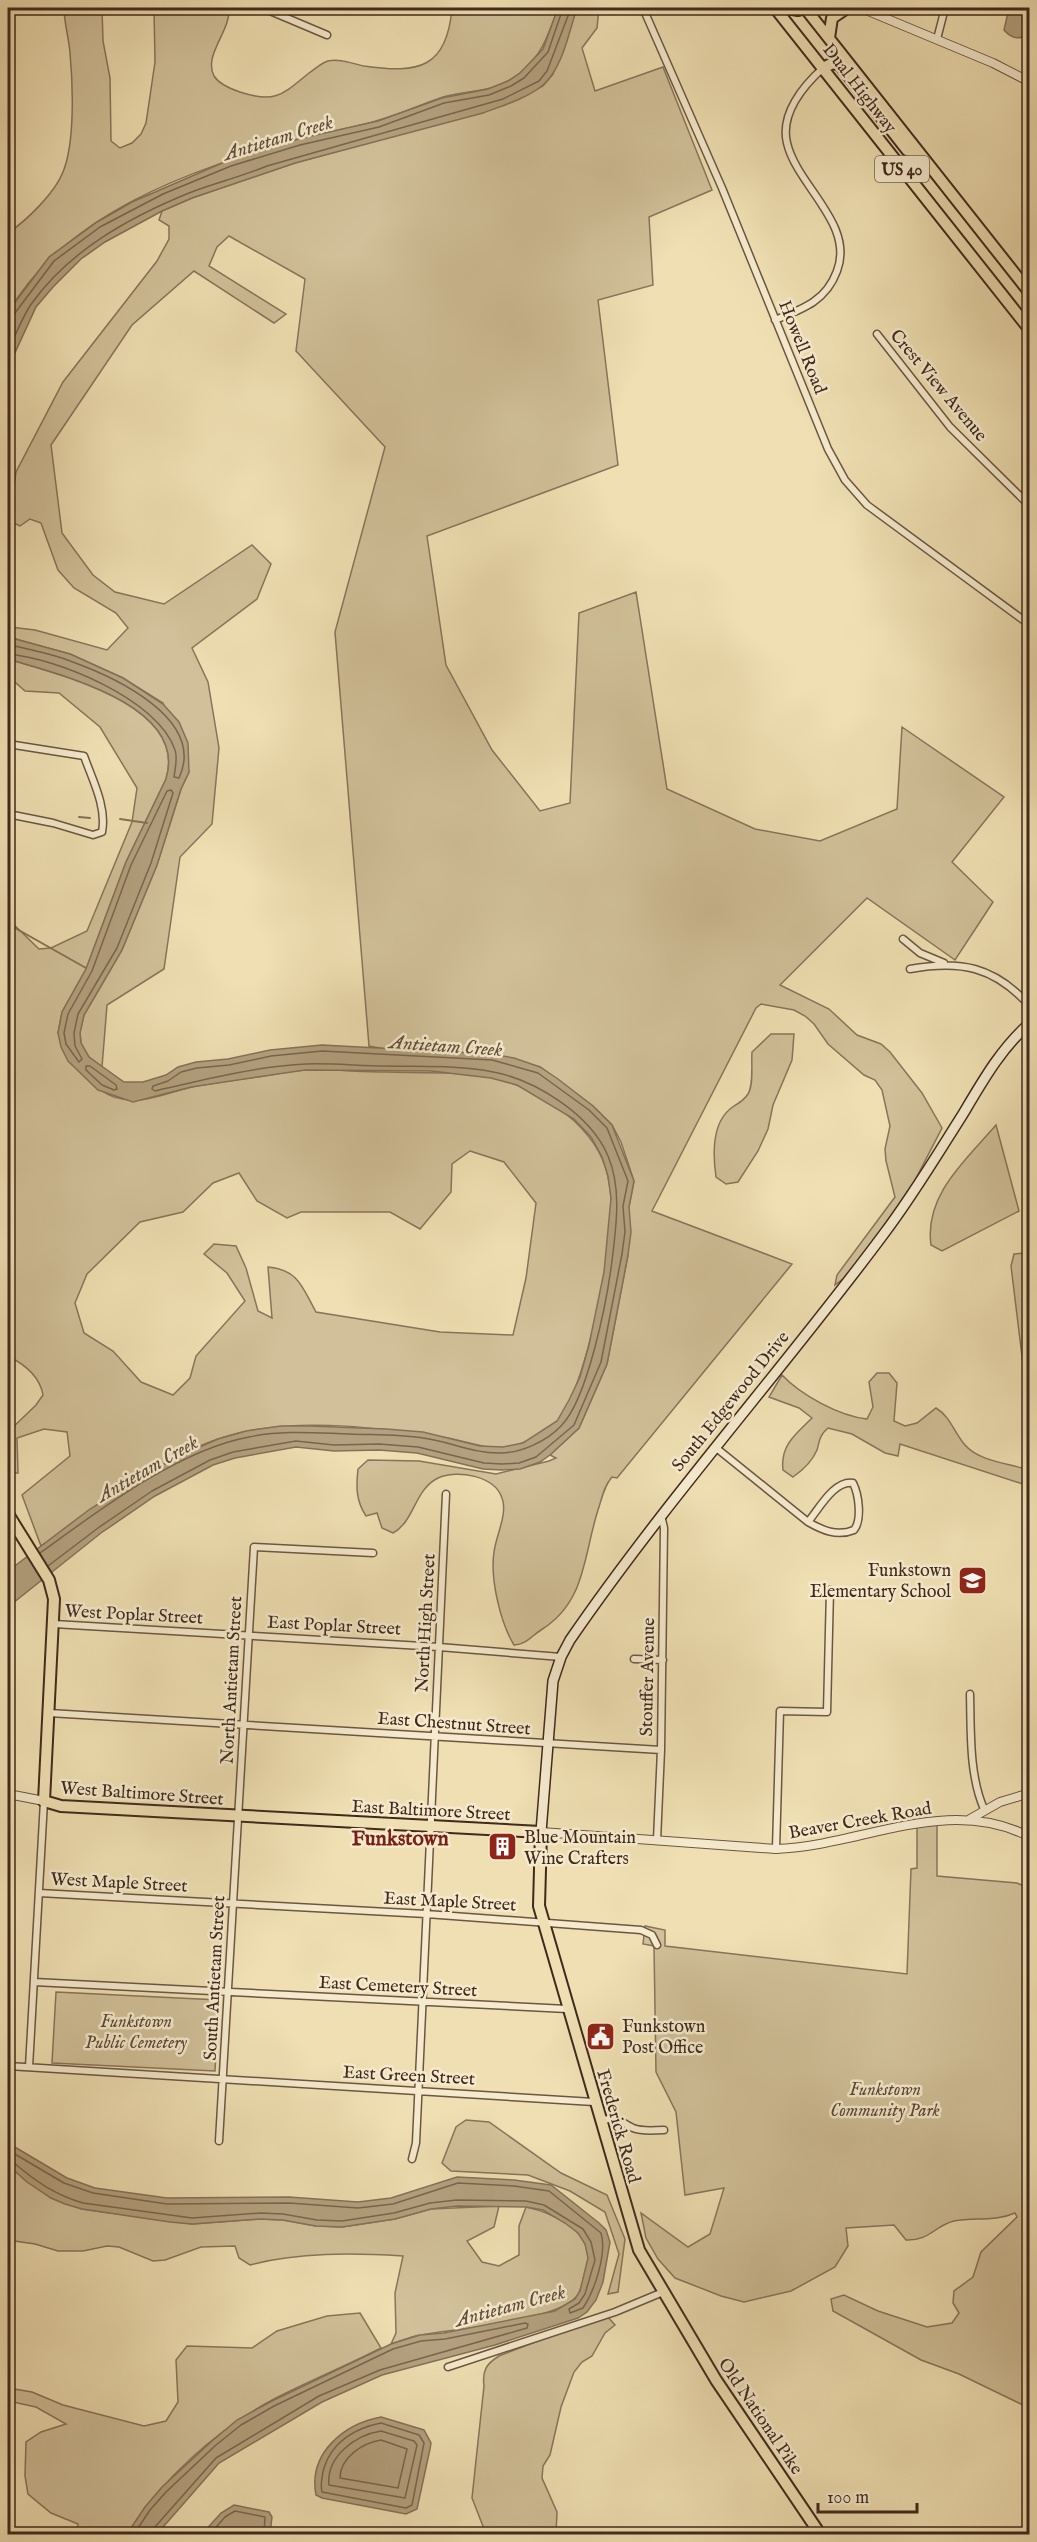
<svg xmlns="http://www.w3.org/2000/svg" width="1037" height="2542" font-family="'IM FELL English',serif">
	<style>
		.green { fill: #d1c099; stroke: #88745b; stroke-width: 1.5; fill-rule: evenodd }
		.water { fill: #b4a17f; stroke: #867158; stroke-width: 1.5 }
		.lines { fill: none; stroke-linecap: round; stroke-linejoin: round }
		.shore { stroke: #7a654e; stroke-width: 1.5 }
		.stream { stroke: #867158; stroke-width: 2 }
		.minor-casing { stroke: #6c5642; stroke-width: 9 }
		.tertiary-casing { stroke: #6c5642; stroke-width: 10 }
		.secondary-casing { stroke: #40291d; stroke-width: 12 }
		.primary-casing { stroke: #40291d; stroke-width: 14 }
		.minor { stroke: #f5eacd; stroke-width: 6 }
		.tertiary { stroke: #f5eacd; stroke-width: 8 }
		.secondary { stroke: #f5eacd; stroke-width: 9 }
		.primary { stroke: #efdfb2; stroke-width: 10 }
		.labels { text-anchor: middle; stroke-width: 5; stroke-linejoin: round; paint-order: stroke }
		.shield { fill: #f5eacd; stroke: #766352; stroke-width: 1.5 }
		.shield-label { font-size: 16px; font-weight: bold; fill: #40291d }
		.street-label { font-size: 18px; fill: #40291d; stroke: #f5eacd }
		.poi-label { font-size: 18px; fill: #40291d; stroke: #f5eacd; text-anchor: start }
		.park-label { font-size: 18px; font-style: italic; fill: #5d4736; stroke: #f5eacd }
		.water-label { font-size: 20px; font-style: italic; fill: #634d3a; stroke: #f5eacd }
		.quarter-label { font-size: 21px; font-weight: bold; fill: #7a1f14; stroke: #f5eacd }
	</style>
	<rect width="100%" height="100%" fill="#efdfb2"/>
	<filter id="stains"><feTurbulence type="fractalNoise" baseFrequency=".00333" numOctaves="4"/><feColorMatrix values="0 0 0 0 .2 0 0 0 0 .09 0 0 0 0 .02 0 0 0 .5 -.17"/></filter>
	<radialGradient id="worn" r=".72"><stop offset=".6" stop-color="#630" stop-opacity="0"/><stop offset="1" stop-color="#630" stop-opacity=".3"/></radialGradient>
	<path class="green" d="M64,8H102L103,41L110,78L111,141L120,148L132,143L141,134L146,123L155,62L154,8H229C231,31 203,55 214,76C219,84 231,89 240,92C276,104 283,94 309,73C315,69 321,63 328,61C340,58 353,64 364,66C419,74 447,68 452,8H558C549,33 542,56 520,73C494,94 472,89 443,97C422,104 401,114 379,120C354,128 326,132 300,139C193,169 66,212 8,313V233C26,221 55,193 63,172C75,143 73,85 70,53C69,38 64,23 64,8Z
		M577,8H599L597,28L582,48L595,91L663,67L712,190L649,217L653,285L598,300L618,465L427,536L446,665L492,750L540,811L570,803L579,613L636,592L667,789L755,829L820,841L897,809L902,727L1004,797L952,862L993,902L955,960L867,898L780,985L829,1009L857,1035L881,1044L890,1052L922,1093L942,1128L913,1184L852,1272L835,1285L837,1275L895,1197L886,1161L885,1149L890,1126L882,1090L875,1080L864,1075L828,1044L814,1024L805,1016L794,1010L761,1004L756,1008L652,1211L792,1264L617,1478L612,1477C604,1486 602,1498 598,1510C583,1557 586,1602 541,1630C530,1637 527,1644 514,1645C500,1622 490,1578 494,1552C496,1535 508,1514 502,1498C495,1476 457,1469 438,1478C414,1490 415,1521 393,1533L382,1528L377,1513L366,1516C356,1501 356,1487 358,1469L368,1460L419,1461L496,1474L549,1461L556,1458L550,1455L579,1428L607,1364L628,1255L629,1207L634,1181L621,1142L612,1125L593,1106L540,1067L492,1054L390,1050L369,1046L335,632L385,447L296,351L305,279L229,236L217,247L209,266L286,314L274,323L194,271L132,325L51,445L62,533L93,575L115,592L164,604L252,545L271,564L257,599L192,648L208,682L219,748L212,824L180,857L164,969L107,1005L102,1067L89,1057L81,1043L80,1032L84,1015L122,950L157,865L181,789L189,772L163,703L123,678L70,654L8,637V622L10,627L35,630L107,650L128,628L116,613L74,588L58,570L41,523L30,519L20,526L9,521L16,472L63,382L157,261L169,239V226L159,220L162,211L192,198L295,163L505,105L543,86L553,74Z
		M8,659C57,674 189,705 166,779L126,862L86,969L62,1012L58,1033C74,1055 88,1088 114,1097C142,1106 165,1093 192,1087C213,1083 235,1080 256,1077C272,1075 289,1071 306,1070C332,1069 359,1072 386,1072C420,1073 460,1071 494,1078C541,1089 598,1127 608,1177C619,1228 601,1299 588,1348C582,1370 572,1405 557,1422C546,1434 523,1445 506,1447C484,1450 464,1440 442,1437C379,1428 311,1419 248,1431C170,1446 105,1504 41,1546L22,1495L70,1456L67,1432L44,1429L17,1438L18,1473H8V1432L36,1405L43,1395C40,1377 24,1364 8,1356V919L39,949L51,948L87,931L132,822L137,788L100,727L59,693L25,691L8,676ZM470,1151L504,1162L536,1203L526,1278L513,1335L440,1332L316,1312C302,1287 299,1270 268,1267L272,1318L258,1311L246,1268L236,1246L214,1244L204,1254L227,1273L245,1301L196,1356L190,1378L173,1395L141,1382L113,1351L84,1333L75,1303L87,1274L140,1222L183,1212L213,1183L239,1173L257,1201L287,1218L301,1212H390L420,1229L451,1192L452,1164Z
		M771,1034H794L792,1060L773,1105L768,1129L758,1151L738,1182L726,1184L716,1177C713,1156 712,1124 730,1109C736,1104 743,1102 748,1094C754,1084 751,1064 752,1052Z
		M996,1125L1019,1211L942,1251L931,1245C924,1195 966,1160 996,1125Z
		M1026,1253L1030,1256L1029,1414L1011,1266L1014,1254Z
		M877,1373H889L897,1383L894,1421L905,1426L917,1423L936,1408C951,1417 954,1433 965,1445C978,1460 1004,1463 1022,1468L1029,1466V1486L900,1444L898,1456L885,1453L852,1434L828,1428C819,1436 820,1440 817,1450C812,1462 803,1470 793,1477L783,1470C780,1445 796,1434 812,1418L799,1408L769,1397L782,1375C801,1395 839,1416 867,1419L873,1407L869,1382Z
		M937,1825V1876L1017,1883L1029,1888L1030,2340L1025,2348L1029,2357V2408L959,2374L921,2360L833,2311L831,2299L844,2295L878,2311L927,2327L952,2323L959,2313L953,2303L954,2291L973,2277L981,2252L1017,2217L1015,2213C995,2222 974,2217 954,2221C934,2226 930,2241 906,2240L894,2225L846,2228L848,2246L835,2267L791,2291L744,2302L721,2296L675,2278L658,2259L646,2238L641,2213L688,2247L710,2234L724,2188L685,2195L676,2112L656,2072L654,1946L643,1944L645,1926L665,1930V1946L907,1974L911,1869L917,1868V1827Z
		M56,1992L219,2000L215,2071L52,2063Z
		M466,2120L489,2122L561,2173L607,2195L625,2239L618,2292L608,2294L619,2254L605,2212L570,2191L528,2175L451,2171L442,2163L456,2127Z
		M8,2165L51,2198L82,2209L192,2224L260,2219L283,2220L316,2226L342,2227L395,2219L431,2209L499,2206L494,2227L467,2241L482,2262L499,2266L519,2255V2226L526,2207C550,2212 589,2229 588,2258C588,2264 585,2271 584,2276C582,2283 581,2292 576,2297C555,2321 454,2329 421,2335C411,2336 401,2341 391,2344L396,2333L395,2293L403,2256C353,2253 298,2252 250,2265L239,2258L235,2246L201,2247L165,2260L153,2261L119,2247L107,2246L83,2251H58L35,2244L8,2240Z
		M360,2313L381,2348C346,2366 309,2381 274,2399C216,2430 162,2479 127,2534H77L78,2524L51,2513L28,2494L25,2476L26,2442L41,2432L66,2424L36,2407L8,2401V2388L32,2392L63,2405L144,2426L166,2421L178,2402L176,2360L187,2346L252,2348L277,2331L327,2316Z
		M606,2315L615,2325L605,2333L592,2356L582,2362L574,2372L561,2407L550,2455L543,2466L542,2478L557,2512L556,2534H486L472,2498L484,2386C482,2371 486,2364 499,2356Z"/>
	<path class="water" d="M558,8H577C569,31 563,68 543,85C528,98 502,106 483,113L295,163L192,198L162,211L105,242L81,259L53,287L36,307L8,368V313L10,309L49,257L97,222L132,202L229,160L298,139L378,121L442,98L488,89L508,81L520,73L543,49Z
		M1009,8H1029V34C1019,40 1012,39 1004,30Z
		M8,637L70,654L123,678L163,704L179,722L188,743L189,772L181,789L157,865L122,950L84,1015L80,1033L81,1043L89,1057L124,1082H143L166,1075L178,1067L196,1062L228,1059L270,1050L322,1045L492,1054L514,1058L540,1067L558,1079L593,1106L612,1125L634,1181L629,1207L631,1232L628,1255L607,1364L579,1428L550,1455L540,1462L520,1469L502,1470L483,1469L417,1453L379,1450L334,1451L296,1447L235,1458L213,1465L155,1496L101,1533L8,1607V1572L16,1565L90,1509L150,1472L179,1456L218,1439L246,1431L281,1426H311L386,1429L423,1432L480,1446L503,1447L523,1443L557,1421L569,1400L580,1377L589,1345L604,1272L611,1198L608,1176L602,1157L591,1137L574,1119L517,1085L491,1078L431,1071L305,1070L191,1087L133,1102L98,1090L68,1061L61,1047L58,1033L62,1012L86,969L126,862L166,779C189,704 57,674 8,659Z
		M8,2143L67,2178L95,2188L167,2198L289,2197L358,2202L391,2198L457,2177L514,2180L551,2185L599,2223L606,2230L610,2242L603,2282L596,2300L587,2312L578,2318L495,2345L382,2375L322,2402L219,2463L157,2534H127L145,2507L162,2487L212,2441L237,2420L272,2401L391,2344L420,2335L444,2333L555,2311L575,2299L580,2291L588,2258L585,2244L578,2233L565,2223L543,2210L526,2207L457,2206L431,2209L395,2219L342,2227L316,2226L283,2220L260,2219L192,2224L170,2222L82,2209L65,2204L51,2198L27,2182L8,2165Z
		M381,2417L424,2430L431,2443L430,2449L417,2509L406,2514L322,2498L316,2495C308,2453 344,2424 381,2417Z
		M234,2505L269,2512L272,2517L270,2534H202L221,2513Z"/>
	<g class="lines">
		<path class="shore" d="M8,315L15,313L54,261L100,227L163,194L231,166L300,145L379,127L444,103L489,95L511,86L524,78L548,52L563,8
			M8,352C15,336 22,317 32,303C70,250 130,217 189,193C214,183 241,177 267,166L503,99L539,81L547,71L571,8
			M8,644C28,650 50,653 70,661C112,676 207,718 179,778L174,777C175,768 178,758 175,750C158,699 56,658 8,654
			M171,790L173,793L151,863L117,948L78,1014L74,1033L75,1046L82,1059L79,1062L66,1044L64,1033L68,1014L92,971L131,865L167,791Z
			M86,1066H90L116,1085L117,1089L114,1090L102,1085L86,1070Z
			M40,1553C98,1511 178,1450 249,1437C283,1430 315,1433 349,1434C374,1435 398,1434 423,1438C449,1441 474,1454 501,1453C521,1453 547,1441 561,1426C588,1399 607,1300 612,1261C616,1227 622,1189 608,1156C591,1115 536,1080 493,1072C458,1065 422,1067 386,1066C360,1066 333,1063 306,1064C258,1066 202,1080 155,1091L152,1089L153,1086L168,1081L181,1072L197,1068L229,1065L271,1056L322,1051L492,1060L538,1073L589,1110L607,1128L628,1181L623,1206L625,1232L622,1254L601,1362L574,1425L536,1457L519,1463L502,1464L484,1463L418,1447L379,1444L334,1445L296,1441L233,1452L210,1460L152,1491L98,1528L48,1566
			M8,2150L64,2183L93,2193L167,2204L289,2203L358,2208L393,2204L458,2183L514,2186L549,2191L601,2233C607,2253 595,2290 583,2308L570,2313L569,2309L579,2303L585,2294L595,2260L591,2242L583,2229L544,2205L526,2201L457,2200L430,2203L394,2213L342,2221L317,2220L283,2214L261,2213L192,2218L83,2203C55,2195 35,2181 13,2162L8,2161
			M381,2423L419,2435L424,2443L412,2505L406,2508L322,2492C320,2484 322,2476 324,2468C332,2442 355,2428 381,2423Z
			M381,2431L414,2441L417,2445L405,2498L329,2485C326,2457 355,2435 381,2431Z
			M381,2440L407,2449L398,2488L340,2478C340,2458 362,2443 381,2440Z
			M134,2534L150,2510L166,2492L216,2445L241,2425L274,2406L393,2349L421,2341L445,2339L525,2323L528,2324L527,2328L380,2370L319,2396L216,2458L154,2528L153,2534
			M210,2534L225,2517L235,2511L265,2517L264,2534"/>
		<path class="stream" d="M79,817L90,818
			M120,819L147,823
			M8,924L86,968"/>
		<defs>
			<path id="minor" d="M263,8L327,35
				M643,8L722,188L828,449L845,480L867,505L1030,625
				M937,39L945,8
				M775,320C803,309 826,301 837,271C855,224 797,186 787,143C780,114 803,86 823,68
				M877,334L950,427L1030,506
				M8,744L84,756C92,779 107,807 102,832L93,835L53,823L8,814
				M903,939L920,953L944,963
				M910,969C960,960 994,966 1030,1006
				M715,1447L808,1522C819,1509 834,1480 853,1483C859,1495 862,1520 854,1530C837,1537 822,1530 808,1522
				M54,1624L439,1647L561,1657
				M634,1659L663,1660
				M970,1694C971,1731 969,1775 984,1809
				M49,1713L661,1750
				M657,1840L661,1750L664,1528L661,1515
				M776,1849L780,1711L827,1712L830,1590
				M39,1893L426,1914L641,1930L652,1935L657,1945
				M34,1982L567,2009
				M8,2066L594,2102
				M29,2067L44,1801
				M600,2120C623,2117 616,2120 633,2128C643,2132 654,2130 664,2130
				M219,2141L254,1547L373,1553
				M412,2159L416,2143L446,1494
				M448,2367L615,2312L663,2292"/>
			<path id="tertiary" d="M861,8L993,63L1030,82
				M8,1794L44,1801
				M970,1819L1000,1802L1030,1793
				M541,1832L776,1849C862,1846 947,1794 1030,1837"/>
			<path id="secondary" d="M541,1832L553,1681L561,1657L570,1640C667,1499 781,1372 883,1235C912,1197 937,1155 963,1114C982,1082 1001,1048 1030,1023"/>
			<path id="primary" d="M775,8L1030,330
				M787,8L798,10L805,8
				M805,8L1030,293
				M829,38L832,18L847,8
				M823,68L833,63L840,65L907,150L919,156
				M8,1514L49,1580L54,1599L44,1801L61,1806L541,1832L539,1906L639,2250L716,2380L820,2534"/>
		</defs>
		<use href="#minor" class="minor-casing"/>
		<use href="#tertiary" class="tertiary-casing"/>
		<use href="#secondary" class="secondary-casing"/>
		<use href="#primary" class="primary-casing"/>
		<use href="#minor" class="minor"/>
		<use href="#tertiary" class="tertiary"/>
		<use href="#secondary" class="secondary"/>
		<use href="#primary" class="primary"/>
	</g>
	<defs>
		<symbol id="school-square" viewBox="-11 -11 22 22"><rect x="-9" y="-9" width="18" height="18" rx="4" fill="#8f2418" stroke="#f5eacd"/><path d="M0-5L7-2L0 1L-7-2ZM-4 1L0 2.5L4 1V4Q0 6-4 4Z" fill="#fff"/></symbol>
		<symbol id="building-square" viewBox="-11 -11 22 22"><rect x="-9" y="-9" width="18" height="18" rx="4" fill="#8f2418" stroke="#f5eacd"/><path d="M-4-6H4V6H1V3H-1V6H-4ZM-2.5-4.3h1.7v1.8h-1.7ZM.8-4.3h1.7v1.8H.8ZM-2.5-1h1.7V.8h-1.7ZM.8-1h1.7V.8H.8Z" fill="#fff"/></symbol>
		<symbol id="civic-square" viewBox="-11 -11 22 22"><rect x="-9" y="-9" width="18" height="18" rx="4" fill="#8f2418" stroke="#f5eacd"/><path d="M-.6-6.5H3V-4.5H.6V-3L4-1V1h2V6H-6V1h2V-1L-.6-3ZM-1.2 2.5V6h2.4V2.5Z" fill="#fff"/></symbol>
	</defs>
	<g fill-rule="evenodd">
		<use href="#school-square" x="956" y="1564" width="33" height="33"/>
		<use href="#building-square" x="486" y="1830" width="33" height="33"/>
		<use href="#civic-square" x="584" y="2020" width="33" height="33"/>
	</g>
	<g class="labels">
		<rect class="shield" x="875" y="156" width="54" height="26" rx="4.5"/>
		<g class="shield-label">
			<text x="902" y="175">US 40</text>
		</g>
		<g class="street-label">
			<text transform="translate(860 88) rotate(52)" y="6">Dual Highway</text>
			<text transform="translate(803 347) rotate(68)" y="6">Howell Road</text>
			<text transform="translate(939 385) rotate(50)" y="6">Crest View Avenue</text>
			<text transform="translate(730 1401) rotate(-51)" y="6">South Edgewood Drive</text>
			<text transform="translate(134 1614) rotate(3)" y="6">West Poplar Street</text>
			<text transform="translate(425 1623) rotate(-87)" y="6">North High Street</text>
			<text transform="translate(334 1625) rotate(3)" y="6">East Poplar Street</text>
			<text transform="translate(647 1677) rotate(-89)" y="6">Stouffer Avenue</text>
			<text transform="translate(231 1680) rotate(-87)" y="6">North Antietam Street</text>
			<text transform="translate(454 1723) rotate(4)" y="6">East Chestnut Street</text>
			<text transform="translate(142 1793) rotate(4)" y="6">West Baltimore Street</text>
			<text transform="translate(431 1810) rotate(3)" y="6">East Baltimore Street</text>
			<text transform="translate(860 1820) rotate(-10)" y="6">Beaver Creek Road</text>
			<text transform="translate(119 1882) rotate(3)" y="6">West Maple Street</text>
			<text transform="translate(450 1901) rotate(3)" y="6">East Maple Street</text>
			<text transform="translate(214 1978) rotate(-87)" y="6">South Antietam Street</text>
			<text transform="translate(398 1986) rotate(3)" y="6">East Cemetery Street</text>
			<text transform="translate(409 2075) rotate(3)" y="6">East Green Street</text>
			<text transform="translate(619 2126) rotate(74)" y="6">Frederick Road</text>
			<text transform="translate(761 2416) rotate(56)" y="6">Old National Pike</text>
		</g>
		<g class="poi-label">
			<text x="951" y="1576" text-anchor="end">Funkstown<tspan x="951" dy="21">Elementary School</tspan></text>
			<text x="524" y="1843">Blue Mountain<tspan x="524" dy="21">Wine Crafters</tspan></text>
			<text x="622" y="2032">Funkstown<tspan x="622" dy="21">Post Office</tspan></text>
		</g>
		<g class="park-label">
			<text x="136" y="2027">Funkstown<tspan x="136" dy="21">Public Cemetery</tspan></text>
			<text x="885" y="2095">Funkstown<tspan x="885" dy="21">Community Park</tspan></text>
		</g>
		<g class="water-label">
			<text transform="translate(278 137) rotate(-17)" y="7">Antietam Creek</text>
			<text transform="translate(446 1045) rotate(4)" y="7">Antietam Creek</text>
			<text transform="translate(147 1468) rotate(-30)" y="7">Antietam Creek</text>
			<text transform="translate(510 2305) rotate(-15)" y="7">Antietam Creek</text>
		</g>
		<g class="quarter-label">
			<text x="400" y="1845">Funkstown</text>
		</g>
	</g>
	<rect width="1037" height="2542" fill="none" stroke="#efdfb2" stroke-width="30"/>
	<rect x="9" y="9" width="1019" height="2524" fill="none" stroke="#40291d" stroke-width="3"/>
	<rect x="15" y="15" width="1007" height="2512" fill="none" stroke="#40291d" stroke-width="1.5"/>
	<path d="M818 2503v9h99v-9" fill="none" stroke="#40291d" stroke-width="3"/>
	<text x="827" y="2503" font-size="18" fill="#40291d" stroke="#f5eacd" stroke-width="4.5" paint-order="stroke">100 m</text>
	<rect width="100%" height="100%" filter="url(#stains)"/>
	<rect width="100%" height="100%" fill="url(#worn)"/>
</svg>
